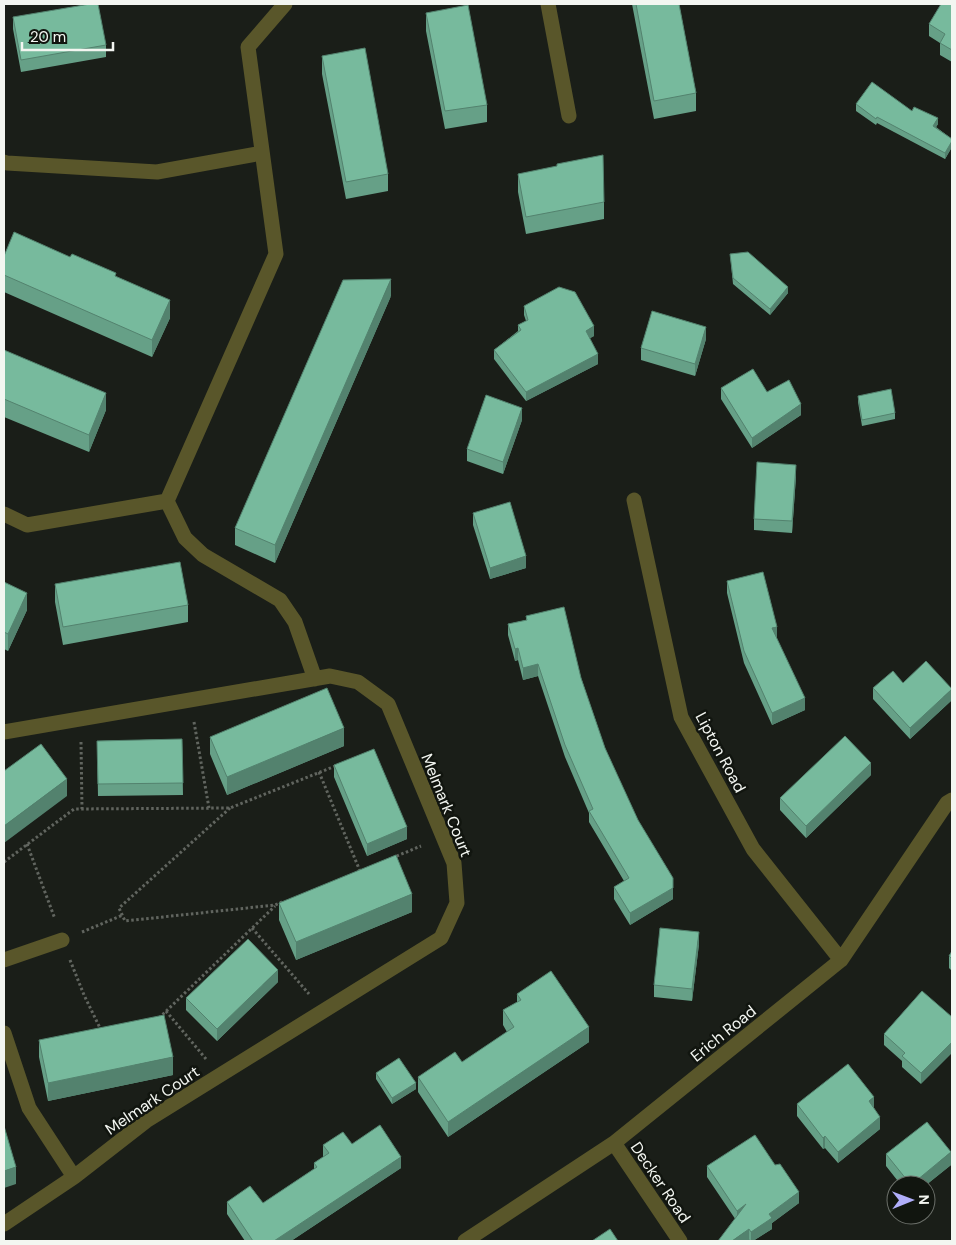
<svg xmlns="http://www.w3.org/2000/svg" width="956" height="1245" font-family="'DM Sans',sans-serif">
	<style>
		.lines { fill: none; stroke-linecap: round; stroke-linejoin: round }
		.path { stroke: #61655f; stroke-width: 3; stroke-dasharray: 2.5 2.5; stroke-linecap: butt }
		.street { stroke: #59562a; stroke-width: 15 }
		.wall { fill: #66a087 }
		.shaded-wall { fill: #53826e }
		.building { fill: #77ba9d; stroke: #53826e }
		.labels { text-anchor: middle; stroke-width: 5; stroke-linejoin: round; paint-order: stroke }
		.street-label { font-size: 16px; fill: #f3f6f1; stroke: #11150f }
	</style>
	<rect width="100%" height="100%" fill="#1a1e18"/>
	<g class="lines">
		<path class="path" d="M194,722L209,808
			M81,742L82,809
			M319,772L360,871
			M230,808L119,908L125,921L275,905L282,902
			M27,844L55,919
			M392,858L421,846
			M4,862L74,809L230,808L338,765
			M252,928L309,994
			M82,932L123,915
			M70,960L84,995L101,1030
			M166,1011L206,1059
			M159,1018L275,906"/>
		<path class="street" d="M548,4L569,116
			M4,162L7,163L157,172L262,153
			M634,500L681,717L753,849L841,960
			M167,501L185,538L203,555L280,600L295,622L315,679
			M4,514L27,525L167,501L276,254L248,47L285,4
			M4,732L330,676L358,682L388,704L454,863L457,903L441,938L146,1121L74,1177L29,1108L4,1033
			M4,960L62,940
			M614,1143L680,1241
			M4,1224L74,1177
			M465,1241L614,1143L841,960L947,803L952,800"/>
	</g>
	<path class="wall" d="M632,4H679L696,93V111L654,119Z
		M952,4V62L940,55V43L929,36V24Z
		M426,13L487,105V122L445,129L426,31Z
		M13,17L106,45V57L21,72L13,29Z
		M322,56L388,174V191L346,199L322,74Z
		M856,104L912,111L938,124L936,127L952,139V147L945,159L877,123L876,125L856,111Z
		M557,164L604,202V219L526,234L518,192V174L557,167Z
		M730,254L788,293L770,315L733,284Z
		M4,256L116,277L170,318L152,357L4,292Z
		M391,296L275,563L235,545V528Z
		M524,306L594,336L589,338L598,364L526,401L494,359V350L518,331V325L526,321L524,315Z
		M706,339L695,376L641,360V348Z
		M4,350L106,410L89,452L4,417Z
		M721,388L801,415L752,448L721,399Z
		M858,396L895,413V419L862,426L858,402Z
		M522,420L503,474L467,461V449Z
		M796,476L792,533L754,530V519Z
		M473,513L526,568L490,579L473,525Z
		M727,581L777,639L805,710L772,725L744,663L727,593Z
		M4,582L27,610L8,651L4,649Z
		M55,584L188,605V622L63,645L55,602Z
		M526,616L581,678L605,748L673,899L630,925L614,899V887L624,881L589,822V813L565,757L538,676L523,680L518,660L515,661L508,635V624L526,620Z
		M903,683L952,700L910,739L873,699V688Z
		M210,737L344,746L227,795L210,754Z
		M182,739L183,795L98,796L97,741Z
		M334,765L407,839L367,856L334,777Z
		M871,775L806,838L780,810V798Z
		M279,903L412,912L296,960L279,920Z
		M699,944L692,1001L654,997V985Z
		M952,951V971L949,968V956Z
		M278,982L217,1041L186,1010V998Z
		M922,991L921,1084L902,1067V1061L884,1045V1034Z
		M517,994L589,1042L448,1137L418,1092V1077L462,1062L507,1032L503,1025V1010L517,1002Z
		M39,1040L173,1075L48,1101L39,1057Z
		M376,1073L416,1089L392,1104L376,1079Z
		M797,1104L874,1108L880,1129L838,1163L825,1148L823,1149L797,1116Z
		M352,1144L401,1168L291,1241H245L227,1214V1202L263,1203L314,1169V1163L323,1157V1145Z
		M886,1154L951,1165L926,1185H901L886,1166Z
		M707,1166L799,1203L772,1223V1229L753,1241H750L707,1177Z"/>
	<path class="shaded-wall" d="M938,118V124L933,132V126Z
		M952,141V147L945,159V153Z
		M391,279V296L275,563V545Z
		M788,287V293L770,315V309Z
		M170,300V318L152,357V340Z
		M594,326V336L586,341V331Z
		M706,327V339L695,376V364Z
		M598,354V364L526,401V392Z
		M106,393V410L89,452V435Z
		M801,404V415L752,448V438Z
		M522,408V420L503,474V462Z
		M796,465V476L792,533V521Z
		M526,556V568L490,579V568Z
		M27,593V610L8,651V634Z
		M777,627V639L772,628Z
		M518,648V660L515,661V649Z
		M538,664V676L523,680V668Z
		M952,689V700L910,739V728Z
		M805,698V710L772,725V713Z
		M344,728V746L227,795V777Z
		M871,763V775L806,838V826Z
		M67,779V796L4,843V826Z
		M407,827V839L367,856V844Z
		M673,888V899L630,925V913Z
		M412,894V912L296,960V942Z
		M699,932V944L692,1001V989Z
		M278,970V982L217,1041V1029Z
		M589,1027V1042L448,1137V1122Z
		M952,1042V1053L921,1084V1073Z
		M173,1057V1075L48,1101V1083Z
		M416,1083V1089L392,1104V1098Z
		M874,1097V1109L869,1101Z
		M880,1117V1129L838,1163V1152Z
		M825,1136V1148L823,1149V1138Z
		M951,1152V1165L926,1185H911Z
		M401,1157V1168L291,1241H274Z
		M16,1167V1184L4,1188V1171Z
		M799,1192V1203L772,1223V1229L753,1241H751V1232L769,1214Z
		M746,1204L737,1222V1211Z
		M749,1229V1240L746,1241H732Z"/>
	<path class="building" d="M90,4H98L106,45L21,60L13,17Z
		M636,4H679L696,93L654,101Z
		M941,4H952V50L940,43L945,34L929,24Z
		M468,5L487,105L445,111L426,13Z
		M365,48L388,174L346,182L322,56Z
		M872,82L912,111L914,107L938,118L933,126L952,139V141L945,153L877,117L876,119L856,104Z
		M603,155L604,202L526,217L518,174L557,166V164Z
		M14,232L70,257L72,254L116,273L115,276L170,300L152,340L4,275V256Z
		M748,252L788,287L770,309L733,278L730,254Z
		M391,279L275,545L235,528L343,280Z
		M559,287L575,292L594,326L586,331L598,354L526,392L494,350L521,330L518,325L528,320L524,306Z
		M652,311L706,327L695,364L641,348Z
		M4,350L106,393L89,435L4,399Z
		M753,369L767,392L789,380L801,404L752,438L721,388Z
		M891,389L895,413L862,420L858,396Z
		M486,395L522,408L503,462L467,449Z
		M757,462L796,465L792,521L754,519Z
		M510,502L526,556L490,568L473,513Z
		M180,562L188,605L63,627L55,584Z
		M763,572L777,627L772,628L805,698L772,713L744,651L727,581Z
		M4,582L27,593L8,634L4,632Z
		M564,607L581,678L605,748L638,820L673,878V888L630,913L614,887L629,878L589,811L593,809L565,745L538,664L523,668L518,648L515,649L508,624L527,620L526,616Z
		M926,661L952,689L910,728L873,688L893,671L903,683Z
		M327,688L344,728L227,777L210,737Z
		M845,736L871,763L806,826L780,798Z
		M182,739L183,783L98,784L97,741Z
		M41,744L67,779L4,826V771Z
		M374,749L407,827L367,844L334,765Z
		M396,855L412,894L296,942L279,903Z
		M660,928L699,932L692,989L654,985Z
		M248,939L278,970L217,1029L186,998Z
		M952,951V959L949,956Z
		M551,971L589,1027L448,1122L418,1077L455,1052L462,1062L514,1027L503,1010L521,1000L517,994Z
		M922,991L952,1017V1042L921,1073L902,1056L905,1053L884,1034Z
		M164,1015L173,1057L48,1083L39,1040Z
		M399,1058L416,1083L392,1098L376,1073Z
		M848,1064L874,1097L869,1101L880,1117L838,1152L825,1136L823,1138L797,1104Z
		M927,1122L951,1152L911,1185L886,1154Z
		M380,1125L401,1157L274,1241H253L227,1202L250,1186L263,1203L317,1167L314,1163L329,1153L323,1145L343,1132L352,1144Z
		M4,1126L16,1167L4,1171Z
		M755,1135L775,1165L780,1164L799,1192L769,1214L772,1218L751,1232L749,1229L732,1241H718L746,1204L737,1211L707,1166Z
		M610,1229L618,1241H592Z"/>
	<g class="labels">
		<g class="street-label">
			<text transform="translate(721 752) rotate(62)" y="6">Lipton Road</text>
			<text transform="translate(447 805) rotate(68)" y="6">Melmark Court</text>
			<text transform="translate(723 1033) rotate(-39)" y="6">Erich Road</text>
			<text transform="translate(152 1100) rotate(-34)" y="6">Melmark Court</text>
			<text transform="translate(661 1182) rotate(56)" y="6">Decker Road</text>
		</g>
	</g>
	<rect width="956" height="1245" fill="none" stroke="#f3f6f1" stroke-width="10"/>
	<g transform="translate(911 1200) rotate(89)"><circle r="24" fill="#11150f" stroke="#6b6f69"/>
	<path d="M0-4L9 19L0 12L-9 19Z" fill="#b0aefa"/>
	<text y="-8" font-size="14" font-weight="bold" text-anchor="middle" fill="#f3f6f1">N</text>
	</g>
	<path d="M22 42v8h91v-8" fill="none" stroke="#f3f6f1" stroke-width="2.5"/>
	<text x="30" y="42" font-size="15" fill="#f3f6f1" stroke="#11150f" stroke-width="4" paint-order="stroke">20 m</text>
</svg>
